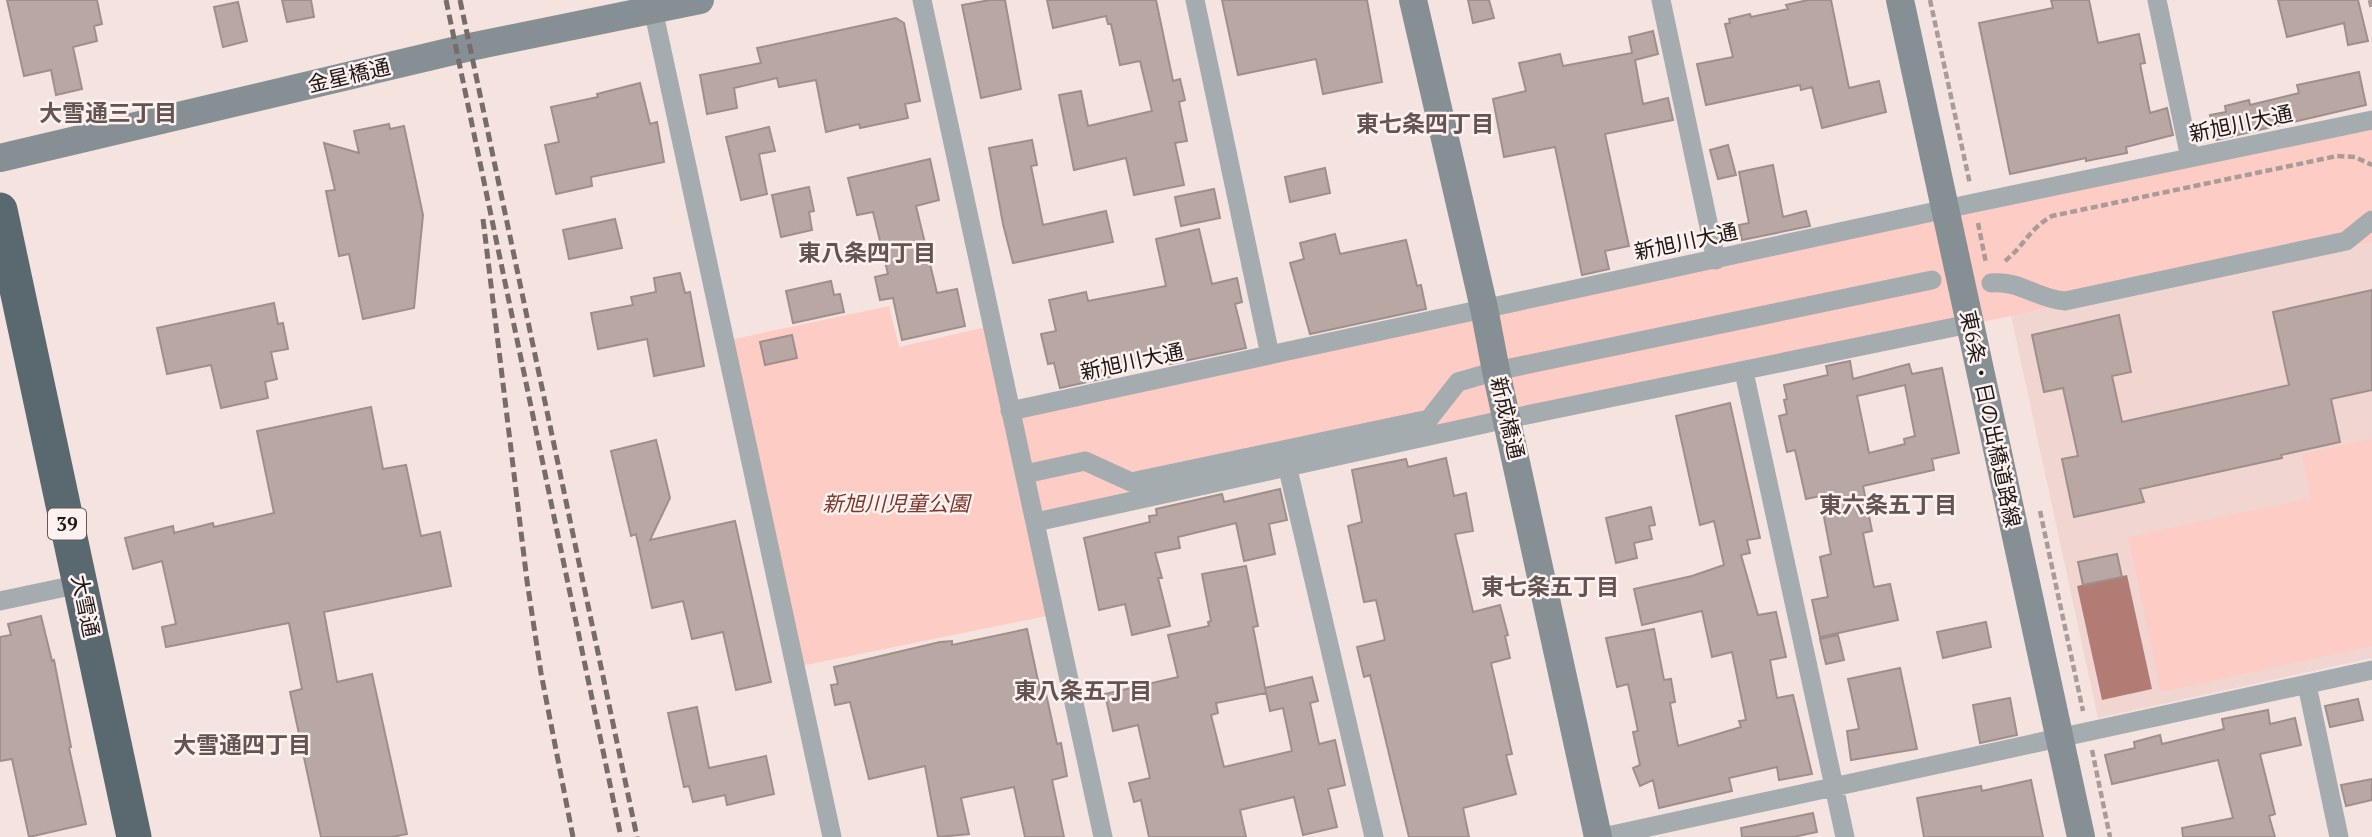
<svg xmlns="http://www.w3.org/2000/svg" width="2372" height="837" font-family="'PT Serif','Noto Sans JP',serif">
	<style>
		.built { fill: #f0d5d0 }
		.green { fill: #fdccc4 }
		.water { fill: #b27c74 }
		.building { fill: #b9a7a4; stroke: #9f8f8c; stroke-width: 2; fill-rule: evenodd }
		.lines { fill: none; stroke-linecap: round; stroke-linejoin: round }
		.path { stroke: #a89b98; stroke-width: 4.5; stroke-dasharray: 7 3.5; stroke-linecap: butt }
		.street { stroke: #a5acaf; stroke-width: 19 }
		.secondary { stroke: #858f94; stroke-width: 28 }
		.highway { stroke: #5a696f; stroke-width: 35 }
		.rail { stroke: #776c6a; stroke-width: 5; stroke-dasharray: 10 5; stroke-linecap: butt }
		.labels { text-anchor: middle; stroke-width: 5; stroke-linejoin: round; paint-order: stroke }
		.shield { fill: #fdf2f0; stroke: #615958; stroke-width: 2 }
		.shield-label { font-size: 19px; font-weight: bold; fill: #1e1817 }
		.street-label { font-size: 21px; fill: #1e1817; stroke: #fdf2f0 }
		.park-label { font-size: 21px; font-style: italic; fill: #7d372e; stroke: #fdf2f0 }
		.neighbourhood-label { font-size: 23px; font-weight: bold; fill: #635451; stroke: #fdf2f0 }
	</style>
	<rect width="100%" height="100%" fill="#f5e3df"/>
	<path class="built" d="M2372,242V658L2098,718L2011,316Z"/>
	<path class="green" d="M2372,120V242L1942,330L1037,522L1056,614L796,667L725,341L889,306L899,347L991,326L1010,411Z
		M2372,439V646L2161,692L2128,537L2311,498L2302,454Z"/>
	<path class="water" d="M2127,575L2152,689L2102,700L2077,586Z"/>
	<path class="building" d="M7,0H97L102,24L94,26L97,41L73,47L82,89L56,95L51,70L24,76Z
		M282,0H311L314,17L287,22Z
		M990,0H1005L1021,89L981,98L962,5Z
		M1047,0H1156L1173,81L1180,79L1185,100L1179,102L1187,141L1175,143L1184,185L1134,195L1126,158L1074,170L1059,95L1081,91L1088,126L1152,111L1140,61L1120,65L1111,24H1108L1106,16L1053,28Z
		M1222,0H1367L1382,82L1323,94L1316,59L1238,75Z
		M1468,0H1489L1494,18L1473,23Z
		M1808,0H1831L1849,88L1879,81L1886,112L1822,128L1812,87L1801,90L1800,85L1706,105L1697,64L1733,57L1725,24L1730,23L1729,19L1750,14L1751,17L1788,9L1786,5Z
		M2051,0H2089L2098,43L2139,34L2145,63L2140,64L2150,113L2167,108L2173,135L2126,147L2127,153L2086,161V158L2010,174L1979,23L2053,8Z
		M2278,0H2358L2368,41L2348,45L2344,23L2287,37Z
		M238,2L247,41L223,47L214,7Z
		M896,18L904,23L920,101L905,104L908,118L860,128L859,124L826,132L816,80L779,87L777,78L734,88L737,108L707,114L700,75L761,63L757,48Z
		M1653,31L1658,54L1635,60L1643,104L1668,98L1673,120L1605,134L1629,246L1605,251L1609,269L1582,275L1555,147L1504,157L1493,99L1526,91L1519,63L1560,54L1563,66L1632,53L1629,37Z
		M2359,72L2366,105L2216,140L2210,115L2226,112L2225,106L2249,100L2250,105L2299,93L2297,85Z
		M640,83L650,124L657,122L664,162L591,177L592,186L556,194L545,145L559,142L551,107L598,97L597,94Z
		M389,124L390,129L404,126L423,215L414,308L363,319L349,254L339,256L326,191L335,190L324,143L359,153L354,131Z
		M769,127L775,151L759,154L767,194L741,200L726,137Z
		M1032,140L1037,165L1031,166L1043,225L1106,211L1113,242L1013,263L1003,224L989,148Z
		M1728,145L1736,175L1718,179L1710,150Z
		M930,159L939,200L916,206L937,293L957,289L965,326L902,340L893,298L880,300L875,277L888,274L873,212L857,215L848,178Z
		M1773,165L1783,217L1806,211L1810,226L1742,240L1739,225L1749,223L1739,172Z
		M1325,168L1330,193L1290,202L1285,177Z
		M809,187L814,211L809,212L812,230L781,237L772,195Z
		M1214,189L1220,218L1181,226L1175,197Z
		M615,219L622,248L569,259L563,230Z
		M1199,229L1212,284L1237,278L1242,302L1235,304L1246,348L1170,364L1167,354L1108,365L1110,377L1060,388L1054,363L1048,364L1041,334L1056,331L1049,300L1086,292L1088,301L1166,286L1156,239Z
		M1335,234L1340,254L1406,240L1417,286L1421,285L1426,309L1310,334L1290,263L1304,259L1300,243Z
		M680,273L685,293L690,292L704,366L654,376L647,339L598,349L591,313L633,305L631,297L656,292L654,278Z
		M831,281L834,295L840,294L844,312L793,323L786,291Z
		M2372,290V390L2331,399L2340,442L2281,455L2282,458L2140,489L2144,502L2074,517L2062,459L2078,456L2063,388L2044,392L2032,335L2119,315L2131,372L2112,376L2122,422L2289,385L2273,312Z
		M274,303L278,324L283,323L288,349L271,352L277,379L265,382L268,398L221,408L211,365L167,374L157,328Z
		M792,335L797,358L765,365L760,342Z
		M1850,361L1853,379L1909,364L1912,374L1942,368L1959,453L1932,459L1934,470L1863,486L1872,531L1863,533L1874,587L1890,584L1898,620L1820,637L1812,600L1828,597L1820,557L1831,554L1820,496L1806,499L1795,450L1787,452L1779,416L1787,414L1784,400L1787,399L1784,385L1828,375L1826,366ZM1905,385L1915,436L1904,439L1905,444L1869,453L1857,396Z
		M1730,403L1760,538L1747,540L1750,553L1741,555L1758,615L1776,612L1786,657L1770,660L1777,698L1793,695L1812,774L1779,780L1777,767L1729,778L1732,791L1659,808L1653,780L1640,786L1633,768L1640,765L1633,732L1638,731L1628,684L1617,687L1606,638L1654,629L1664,680L1671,679L1675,702L1670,703L1678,746L1741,727L1739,721L1746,720L1732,652L1712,657L1702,611L1642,625L1634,589L1692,576L1724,565L1714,521L1700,525L1676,416Z
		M371,407L383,469L406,465L421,536L440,532L451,586L324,612L337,682L372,674L407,834L392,837H321L290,692L302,689L289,623L166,647L162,627L176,624L162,561L133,569L125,538L173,526L174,533L213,523L214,527L274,513L257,431Z
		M656,440L670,498L650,540L735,521L771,682L736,690L723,632L692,639L683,601L652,608L636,534L631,536L611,451Z
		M1446,458L1454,496L1466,493L1473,531L1455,534L1473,612L1500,605L1508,635L1505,636L1510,658L1491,663L1512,754L1506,755L1516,794L1463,808L1469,837H1409L1370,675L1364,677L1357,647L1385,640L1376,600L1364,602L1348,526L1362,522L1352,470L1406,459L1408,467Z
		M1280,489L1287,520L1269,524L1275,554L1244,561L1236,523L1178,537L1180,548L1155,553L1162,578H1158L1170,626L1132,635L1125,604L1099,610L1084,538L1150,522L1149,516L1157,515L1156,509L1222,494L1224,502Z
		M1651,507L1655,525L1649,526L1652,539L1634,543L1637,558L1616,563L1606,518Z
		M2117,554L2122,577L2083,585L2078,562Z
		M1246,566L1258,626L1253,627L1266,693L1216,703L1218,713L1211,715L1224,767L1292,751L1283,708L1270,711L1265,688L1312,677L1318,701L1310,703L1319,744L1335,740L1345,785L1328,789L1337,827L1303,835L1294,797L1240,810L1246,837H1149L1141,800L1134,802L1129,783L1150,778L1138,725L1113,731L1105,694L1178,677L1168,635L1209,626L1208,622L1211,621L1202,574Z
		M41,616L52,661L54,660L71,747L69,748L86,824L29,837L12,759L0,761V637L11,635L8,624Z
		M1986,622L1991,647L1943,658L1937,632Z
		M1027,629L1040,690L1045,689L1057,744L1061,743L1067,776L1052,780L1064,837H1025L1014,787L961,798L969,834L938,837L925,766L869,779L850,702L835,705L831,685L838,684L834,667L940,642L952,641V645Z
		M1838,635L1844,660L1826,664L1820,639Z
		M1900,668L1917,749L1851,760L1847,731L1859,729L1848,679Z
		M2010,698L2017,735L1980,743L1973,705Z
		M2358,699L2363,720L2330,727L2325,706Z
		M697,707L709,768L766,756L774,794L727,805L725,795L693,802L689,786L684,787L668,713Z
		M2268,710L2270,724L2295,718L2301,745L2260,754L2275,814L2269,816L2275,837H2183L2182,828L2233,818L2218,760L2112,784L2105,755L2135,748L2134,742L2160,735L2162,744L2224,729L2222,719Z
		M2372,779V800L2346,806L2341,785Z
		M2031,780L2043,837H1924L1917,798L1981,786L1982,791Z
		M1813,813L1817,832L1793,837H1742L1741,828Z"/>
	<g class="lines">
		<path class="path" d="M1930,0L1970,184
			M2370,0L2372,10
			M1978,223L1986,263
			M2005,261C2024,246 2029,229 2052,216L2337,156L2355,157L2372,165
			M2040,511L2083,711
			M2092,750L2110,837"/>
		<path class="street" d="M651,0L832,837
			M922,0L1103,837
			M1195,0L1270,355
			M1661,0L1716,260
			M2157,0L2190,158
			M1991,283C2020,280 2037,299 2065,301L2346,241L2372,220
			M1744,372L1845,837
			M1010,411L1974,203L2372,120
			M1287,465L1374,837
			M1025,474L1085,461L1131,482L1429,419L1458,382L1496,371L1932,280
			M1036,522L1507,419L1969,324
			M0,601L80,584
			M2307,685L2339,837
			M1603,837L2372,670"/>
		<path class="secondary" d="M1413,0L1484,308L1496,371L1598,837
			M1900,0L2081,837
			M0,158L470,47L700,0"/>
		<path class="highway" d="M0,210L134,837"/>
		<path class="rail" d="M446,0L621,837
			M460,0L637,837
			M483,219L527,581L541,673L573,837"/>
	</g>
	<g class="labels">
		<rect class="shield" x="48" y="508.5" width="38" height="31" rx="5"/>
		<g class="shield-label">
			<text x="67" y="531">39</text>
		</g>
		<g class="street-label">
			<text transform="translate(349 76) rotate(-13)" y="7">金星橋通</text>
			<text transform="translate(2241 124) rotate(-12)" y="7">新旭川大通</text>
			<text transform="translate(1686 242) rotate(-12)" y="7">新旭川大通</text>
			<text transform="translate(1132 362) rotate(-12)" y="7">新旭川大通</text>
			<text transform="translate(1507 418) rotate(77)" y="7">新成橋通</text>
			<text transform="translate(1990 419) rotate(78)" y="7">東6条・日の出橋道路線</text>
			<text transform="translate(85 606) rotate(78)" y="7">大雪通</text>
		</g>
		<g class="park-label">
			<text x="896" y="511">新旭川児童公園</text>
		</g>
		<g class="neighbourhood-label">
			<text x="108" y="121">大雪通三丁目</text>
			<text x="1425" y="132">東七条四丁目</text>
			<text x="867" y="261">東八条四丁目</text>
			<text x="1888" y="513">東六条五丁目</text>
			<text x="1550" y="595">東七条五丁目</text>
			<text x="1083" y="699">東八条五丁目</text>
			<text x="242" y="753">大雪通四丁目</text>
		</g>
	</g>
</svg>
